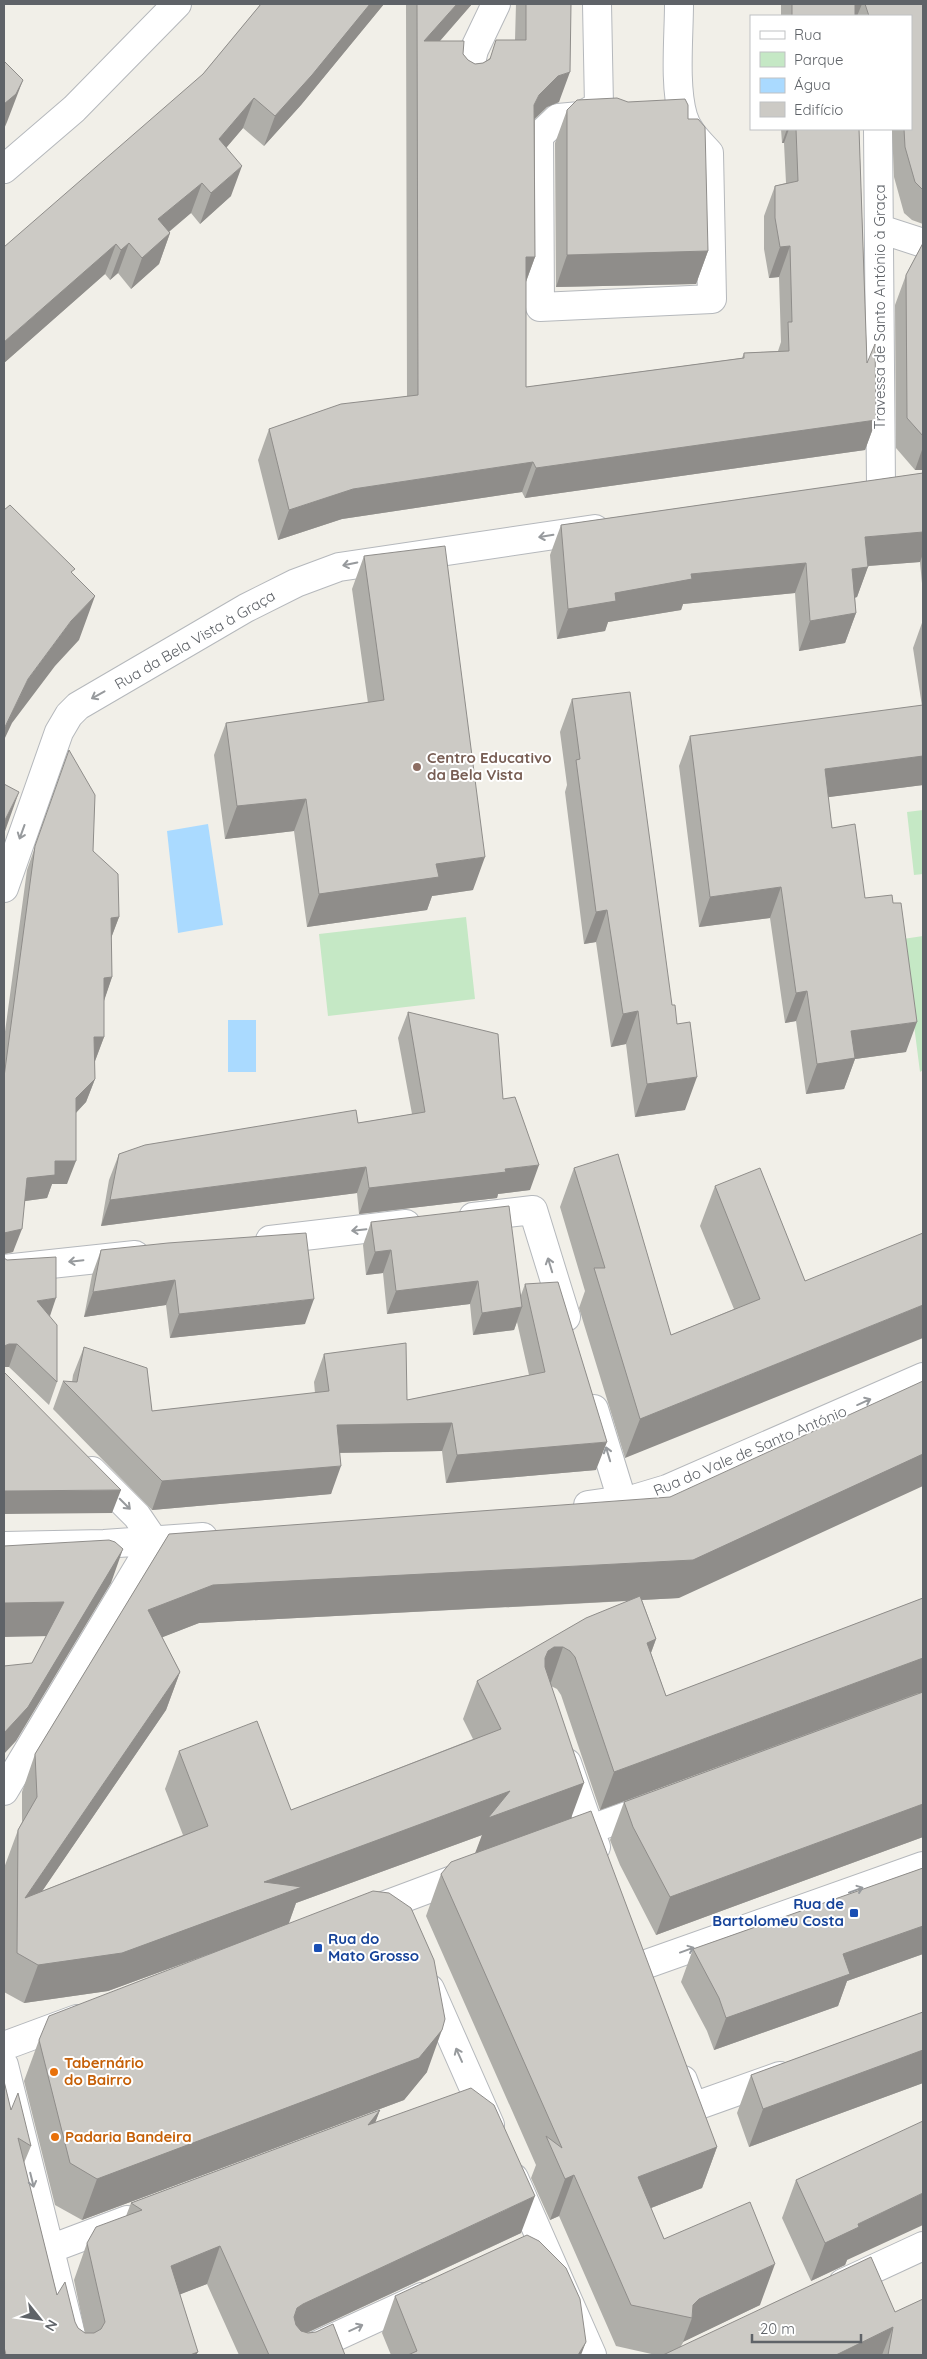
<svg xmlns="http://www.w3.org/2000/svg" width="927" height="2359" font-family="Quicksand,sans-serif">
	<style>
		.green { fill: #c5e8c5 }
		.water { fill: #aadaff }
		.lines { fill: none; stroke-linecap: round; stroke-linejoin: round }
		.minor-casing { stroke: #b5b8bc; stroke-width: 30 }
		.minor { stroke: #fff; stroke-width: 28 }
		.wall { fill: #afaea9; fill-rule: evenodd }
		.shaded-wall { fill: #8f8d8a }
		.building { fill: #cccac5; stroke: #8f8d8a }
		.oneway { stroke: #979a9d }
		.education-dot { fill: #8d6e63; stroke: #fff; stroke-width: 2 }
		.transit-dot { fill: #1a4fb4; stroke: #fff; stroke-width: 2 }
		.food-dot { fill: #e8710a; stroke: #fff; stroke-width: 2 }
		.labels { text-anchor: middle; stroke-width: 4; stroke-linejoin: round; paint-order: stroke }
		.street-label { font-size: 15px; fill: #5f6368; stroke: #fff }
		.education-label { font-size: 15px; font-weight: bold; fill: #785e54; stroke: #fff; text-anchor: start }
		.transit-label { font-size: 15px; font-weight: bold; fill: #164399; stroke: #fff; text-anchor: end }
		.food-label { font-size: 15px; font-weight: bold; fill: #c56008; stroke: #fff; text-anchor: start }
	</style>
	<rect width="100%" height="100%" fill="#f1efe8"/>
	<path class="green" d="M923,810V874L914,875L907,812Z
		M466,917L475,999L328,1016L319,934Z
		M923,936V1070L920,1072L903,939Z"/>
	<path class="water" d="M208,824L223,925L178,933L167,831Z
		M228,1020H256V1072H228Z"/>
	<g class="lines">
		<defs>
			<path id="minor" d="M597,4L599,106L580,116L558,118L539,136L540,307L712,299L709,153C699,142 687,131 683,116C674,86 679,36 679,4
				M467,79L474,50L496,4
				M878,129L881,486
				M4,169L74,109L177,4
				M880,229L923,243
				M4,888L59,732L69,715L78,706L246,608L296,583L339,567L595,529
				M473,1217L533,1210L566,1317
				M270,1240L406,1224
				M4,1269L135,1255
				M594,1409L622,1500
				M92,1471L137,1516L154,1541
				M588,1505L637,1498L667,1489L923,1377
				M4,1546L104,1544L203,1537
				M567,1763L596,1847
				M4,1791L154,1541
				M561,1840L652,1807
				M364,1913L471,1873
				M641,1966L923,1866
				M430,1989L490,2125
				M4,2046L77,2019
				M4,2065L76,2355
				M683,2080L693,2107L780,2076
				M514,2178L592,2355
				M50,2249L127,2220
				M843,2283L923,2246
				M296,2355L422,2297"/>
		</defs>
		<use href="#minor" class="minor-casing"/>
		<use href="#minor" class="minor"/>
	</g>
	<path class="wall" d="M261,4H384L301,105L264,146L243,128L226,148L231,196L200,224L191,213L169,232L170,233L159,264L131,289L118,273L110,280L105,274L4,363L203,74Z
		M406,4H472L440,41L463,54L468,60L475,64L483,63L515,40L516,4H571L559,102L547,107L535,119V257L526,282V387L742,358L744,353L778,351L781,342L779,277L769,278L764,249V216L775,186L786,183L784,143H782L781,129H859L867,363L876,420L865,450L525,498L522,492L342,519L278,540L258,460L269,429L407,396Z
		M781,4H923V224L912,220L904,213L894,177L892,129H911V16H781Z
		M628,102L688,119L708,251L696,284L556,287L555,143L567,110Z
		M923,243V470H915L896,448L895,305L906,275Z
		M923,473V594L920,562L868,566L857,597L855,598L856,613L845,643L799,651L795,593L683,604L681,610L608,622L605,631L557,639L550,555L561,525Z
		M364,556L473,890L432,896L427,910L307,927L294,831L225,839L214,755L226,723L368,703L352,589Z
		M923,620V785L828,797L832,828L865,898L906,1052L855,1059L844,1089L806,1094L796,1021L785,1023L770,918L699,927L679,766L690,736L922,706L913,648Z
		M572,699L685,1110L635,1117L626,1044L611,1047L596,942L584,944L565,792L567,785L560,732Z
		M69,750L93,851L119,917L111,938L112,977L104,1000V1037L95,1061H94L95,1079L86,1102L76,1113L67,1184H52L47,1198L25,1201L13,1252L4,1254V1039L27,870Z
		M408,1012L503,1099L530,1190L498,1194L497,1198L359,1214L357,1193L101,1226L109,1180L119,1154L358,1123L412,1114L398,1038Z
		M574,1168L671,1335L734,1309L700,1226L715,1186L805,1281L625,1458L579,1308L585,1291L560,1207Z
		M371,1222L521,1295L525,1284L596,1470L446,1483L442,1451L340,1453L331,1494L152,1510L53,1409L63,1381L72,1382L73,1375L84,1347L152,1411L315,1393L314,1382L324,1354L407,1400L529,1375L517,1322L514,1330L473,1335L470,1304L387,1314L383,1273L366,1275L363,1245Z
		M101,1250L305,1324L170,1338L166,1305L84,1317L92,1275Z
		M4,1258L50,1316L57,1382L49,1405L9,1367Z
		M169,1534L679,1598L642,1600L656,1639L651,1653L666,1696L923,1598V1837L656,1935L620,1865L610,1840L624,1802L918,1693L600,1810L561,1695L557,1689L551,1686L572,1818L717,2147L702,2188L651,2208L664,2239L760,2305L684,2341L681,2346L895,2312L923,2355H656L616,2346L559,2216L550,2220L531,2178L536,2165L426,1916L441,1874L476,1853L482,1835L296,1903L289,1923L427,2072L404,2100L82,2220L55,2205L24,2081L39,2040L212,1953L108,1991L24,2003L4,1992V1868L18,1830L22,1822V1792L35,1754ZM628,1601L477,1681L463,1719L473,1739L291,1810L179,1751L165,1789L183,1835L42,1891L166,1710L180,1672L162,1637L199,1623Z
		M923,1868V1954L847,1981L838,2006L714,2050L707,2031L681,1982L693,1949Z
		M923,2012V2083L749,2147L737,2113L751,2075Z
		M4,2081L11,2110L31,2146L24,2163L57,2295L78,2328L85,2333L74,2280L87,2243L126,2216L131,2203L380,2110L375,2122L521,2233L307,2333L345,2355H239L207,2284L180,2294L196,2355H4Z
		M796,2180L847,2260L845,2265L811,2281L782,2218Z
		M395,2296L581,2355H391L382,2333Z"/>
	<path class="shaded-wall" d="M370,4H384L301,105L264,146L275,116Z
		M457,4H472L417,67L424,41Z
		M853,4H862L857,16H849Z
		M570,72L559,102L547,107L528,125L534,105L539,95L558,76Z
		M23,80L7,122L4,129V104Z
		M254,98L243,128L208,169L219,139Z
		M787,129H789L784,143H782Z
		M242,166L231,196L200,224L211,193Z
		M202,183L191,213L147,250L158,219Z
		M170,233L159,264L131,289L142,258Z
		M129,243L118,273L110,280L121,250Z
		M116,244L105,274L4,363V342Z
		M790,246L779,277L769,278L780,247Z
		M708,251L696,284L556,287L567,255Z
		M526,257H535L524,287Z
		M876,420L865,450L525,498L536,468Z
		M923,447V470H915Z
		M533,462L522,492L342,519L278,540L289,510L353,489Z
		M923,532V554L920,562L854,567L865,537Z
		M806,563L795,593L683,604L681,610L608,622L605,631L557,639L568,609L615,593L691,574Z
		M868,567L857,597L841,600L852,569Z
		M95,596L79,640L55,666L12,723L4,740V729L28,679L71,621Z
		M856,613L845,643L799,651L810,621Z
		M923,756V785L814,799L825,769Z
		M19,792L4,834V822Z
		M306,799L294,831L225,839L237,806Z
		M485,857L473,890L432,896L427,910L307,927L319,894L436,864Z
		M781,887L770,918L699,927L710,897Z
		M607,910L596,942L584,944L596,912Z
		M119,917L110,941L111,918Z
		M112,977L104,1001V978Z
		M807,991L796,1021L785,1023L796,993Z
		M638,1011L626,1044L611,1047L623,1014Z
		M917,1022L906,1052L855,1059L844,1089L806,1094L817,1064L851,1031Z
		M94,1037H104L95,1061L85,1060Z
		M697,1077L685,1110L635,1117L647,1084Z
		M95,1079L86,1102L68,1121L76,1098Z
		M55,1161H76L67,1184H52L47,1198L18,1202L27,1178Z
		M539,1165L530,1190L498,1194L497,1198L359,1214L369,1188L505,1169Z
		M366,1167L357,1193L101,1226L110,1200Z
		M22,1229L13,1252L4,1254V1233Z
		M391,1250L383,1273L366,1275L375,1252Z
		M175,1280L166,1305L84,1317L93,1292Z
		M478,1281L470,1304L387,1314L396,1291Z
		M56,1298L48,1322L37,1301Z
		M314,1299L305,1324L170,1338L179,1314Z
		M923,1305V1338L625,1458L640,1419Z
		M522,1307L514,1330L473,1335L482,1313Z
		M9,1344H17L9,1367H4V1346Z
		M452,1423L442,1451L326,1453L337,1425Z
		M607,1442L596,1470L446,1483L457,1455Z
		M923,1454V1486L679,1598L199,1623L135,1648L148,1610L213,1585Z
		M341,1466L331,1494L152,1510L162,1481Z
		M121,1490L112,1513L4,1514V1491Z
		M123,1549L111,1583L16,1741L4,1754V1733Z
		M64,1602L51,1636L4,1637V1603Z
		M656,1639L642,1677L647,1643Z
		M554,1647H563L550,1685H541L545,1658L548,1651Z
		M923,1658V1693H918L600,1810L614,1772Z
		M180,1672L166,1710L17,1928L25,1898Z
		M584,1783L570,1821L474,1856L482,1835L296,1903L288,1925L108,1991L24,2003L38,1965L510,1791Z
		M923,1804V1837L656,1935L670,1897Z
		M923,1926V1954L847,1981L838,2006L714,2050L726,2018L843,1954Z
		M442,2030L427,2072L404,2100L82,2220L97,2179Z
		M923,2050V2083L749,2147L763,2109Z
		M380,2110L366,2147L368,2125Z
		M717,2147L702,2188L623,2219L638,2177Z
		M574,2175L559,2216L550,2220L565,2179Z
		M923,2193V2225L847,2260L845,2265L811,2281L825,2243L858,2224Z
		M535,2196L521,2233L289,2341L284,2346L297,2308L303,2304Z
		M220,2246L207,2284L158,2303L171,2266Z
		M775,2264L760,2305L683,2342L692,2318L693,2305L699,2299Z
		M893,2327L882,2355H836Z
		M586,2342L581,2355H578Z
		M198,2352L196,2355H190Z"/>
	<path class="building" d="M261,4H370L312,75L275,116L254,98L219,139L242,166L211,193L202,183L158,219L170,233L142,258L129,243L121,250L116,244L4,342V247L203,74Z
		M417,4H457L424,41H464L463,54L468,60L475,64L483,63L490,59L496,40H526V4H571L570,72L558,76L539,95L534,105L535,257H526V387L744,358V353L789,351L788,322H792L790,246L780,247L775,218V186L798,181L796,129H859L867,363L875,344L876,420L536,468L533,462L353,489L289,510L269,429L341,404L418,395Z
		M792,4H855V16H792Z
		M865,4H923V190L915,182L905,147L904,129H911V16H869Z
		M4,61L23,80L16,94L4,104Z
		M617,98L628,102L685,99L688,105V119H698L705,127L708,251L567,255V110L577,100Z
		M923,243V436L907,418L906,275Z
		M923,473V532L865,537L868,567L852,569L856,613L810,621L806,563L691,574L692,579L615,593L616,601L568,609L561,525Z
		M10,505L75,569L71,572L95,596L71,621L28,679L4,729V510Z
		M445,546L485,857L436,864L439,877L319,894L306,799L237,806L226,723L384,700L364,556Z
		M630,692L672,1005H675L677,1024L690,1022L697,1077L647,1084L638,1011L623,1014L607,910L596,912L576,760L580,759L572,699Z
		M923,705V756L825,769L832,828L855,824L865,898L892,895L893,903H901L917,1022L851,1031L855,1058L817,1064L807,991L796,993L781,887L710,897L690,736Z
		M69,750L95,795L93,851L118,874L119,917L111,918L112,977L104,978V1037H94L95,1079L76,1098V1161H55V1175L27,1178L22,1229L4,1233V1077L35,846Z
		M4,784L19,792L4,822Z
		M408,1012L498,1034L503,1099L515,1097L539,1165L505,1169L506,1172L369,1188L366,1167L110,1200L119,1154L145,1145L356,1110L358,1123L425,1112Z
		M618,1154L671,1335L760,1299L715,1186L760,1168L805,1281L923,1233V1305L640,1419L594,1268H605L574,1168Z
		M509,1206L522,1307L482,1313L478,1281L396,1291L391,1250L375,1252L371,1222Z
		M306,1233L314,1299L179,1314L175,1280L93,1292L101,1250L168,1243Z
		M56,1257V1298L37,1301L57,1325V1382L17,1344H9L4,1346V1258L7,1260Z
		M558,1282L607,1442L457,1455L452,1423L337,1425L341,1466L162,1481L63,1381L77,1382L84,1347L147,1368L152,1411L329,1391L324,1354L406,1343L407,1400L545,1372L525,1284Z
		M4,1372L121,1490L4,1491Z
		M923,1381V1454L693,1560L213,1585L148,1610L180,1672L25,1898L208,1826L179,1751L257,1721L291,1810L501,1729L477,1681L586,1618L640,1596L656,1639L647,1643L666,1696L923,1598V1658L614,1772L575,1657L570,1651L563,1647H554L548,1651L545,1658V1667L584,1783L488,1818L510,1791L264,1882L302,1887L122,1953L38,1965L17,1953L18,1830L37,1797L35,1754L169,1534L670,1497Z
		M109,1540L115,1542L123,1549L28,1707L4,1733V1666L32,1663L64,1602L4,1603V1546Z
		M923,1692V1804L670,1897L633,1827L624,1802Z
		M591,1811L717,2147L638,2177L664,2239L750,2202L775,2264L699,2299L693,2305L692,2318L631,2305L574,2175L565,2179L546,2136L562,2148L441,1874L451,1862Z
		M923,1868V1926L843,1954L850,1974L726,2018L719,1998L693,1949Z
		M373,1891L389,1893L411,1908L434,1960L445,2019L442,2030L419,2058L97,2179L70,2163L39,2040L49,2016Z
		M923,2012V2050L763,2109L751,2075Z
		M4,2081L11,2110L18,2093L31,2146L18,2138L57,2295L65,2282L75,2322L78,2328L85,2333H94L101,2329L105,2322L87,2243L96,2227L142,2210L131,2203L380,2110L368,2125L471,2088L494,2105L535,2196L303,2304L297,2308L294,2317L296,2325L301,2331L308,2333L316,2332L333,2324L345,2355H269L220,2246L171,2266L198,2352L190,2355H6L4,2347Z
		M923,2121V2193L858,2224L859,2227L825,2243L796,2180Z
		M527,2235L539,2241L566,2268L580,2299L586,2342L578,2355H408L417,2351L395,2296Z
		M871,2257L895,2312L923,2299V2355H888L893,2327L836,2355H663Z"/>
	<defs><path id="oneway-shaft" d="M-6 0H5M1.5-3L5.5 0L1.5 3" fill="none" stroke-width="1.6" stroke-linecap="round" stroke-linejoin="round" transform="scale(1.25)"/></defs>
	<g class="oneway">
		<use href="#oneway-shaft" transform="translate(546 536) rotate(171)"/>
		<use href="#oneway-shaft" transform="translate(350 564) rotate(168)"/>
		<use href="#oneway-shaft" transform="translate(98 695) rotate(151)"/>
		<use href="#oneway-shaft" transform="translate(22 832) rotate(110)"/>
		<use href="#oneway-shaft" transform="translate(359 1230) rotate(174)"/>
		<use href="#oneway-shaft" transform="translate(76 1261) rotate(174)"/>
		<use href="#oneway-shaft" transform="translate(550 1265) rotate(-107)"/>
		<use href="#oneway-shaft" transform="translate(864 1402) rotate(-24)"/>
		<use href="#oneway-shaft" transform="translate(608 1454) rotate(-107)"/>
		<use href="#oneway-shaft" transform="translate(125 1504) rotate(45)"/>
		<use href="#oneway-shaft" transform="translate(856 1890) rotate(-20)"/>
		<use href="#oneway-shaft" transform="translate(687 1950) rotate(-20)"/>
		<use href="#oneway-shaft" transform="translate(459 2055) rotate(-114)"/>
		<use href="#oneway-shaft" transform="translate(32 2180) rotate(76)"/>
		<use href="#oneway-shaft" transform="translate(356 2328) rotate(-25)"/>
	</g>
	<circle class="education-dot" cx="417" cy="767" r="5"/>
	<g class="transit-dot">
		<rect x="849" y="1908" width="10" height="10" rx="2.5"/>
		<rect x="313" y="1943" width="10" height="10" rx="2.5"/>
	</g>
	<g class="food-dot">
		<circle cx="54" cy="2072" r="5"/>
		<circle cx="55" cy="2137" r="5"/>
	</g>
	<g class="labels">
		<g class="street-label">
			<text transform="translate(880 307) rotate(-90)" y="5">Travessa de Santo António à Graça</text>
			<text transform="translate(195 640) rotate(-30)" y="5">Rua da Bela Vista à Graça</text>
			<text transform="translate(750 1451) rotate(-23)" y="5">Rua do Vale de Santo António</text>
		</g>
		<g class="education-label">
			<text x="427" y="763">Centro Educativo<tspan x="427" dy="17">da Bela Vista</tspan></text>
		</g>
		<g class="transit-label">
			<text x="844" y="1909">Rua de<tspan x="844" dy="17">Bartolomeu Costa</tspan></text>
			<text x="328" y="1944" text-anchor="start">Rua do<tspan x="328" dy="17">Mato Grosso</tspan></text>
		</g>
		<g class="food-label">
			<text x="64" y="2068">Tabernário<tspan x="64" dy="17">do Bairro</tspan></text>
			<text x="65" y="2142">Padaria Bandeira</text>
		</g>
	</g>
	<rect width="927" height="2359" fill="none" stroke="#5f6368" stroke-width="10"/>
	<rect x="750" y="15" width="162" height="115" fill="#ffffff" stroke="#bfc1c3"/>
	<rect x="760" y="31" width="25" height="8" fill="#ffffff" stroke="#bfc1c3"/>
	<text x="794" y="40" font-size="15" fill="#5f6368">Rua</text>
	<rect x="760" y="52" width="25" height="15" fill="#c5e8c5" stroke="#bfc1c3"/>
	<text x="794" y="65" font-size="15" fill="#5f6368">Parque</text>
	<rect x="760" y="78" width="25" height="15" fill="#aadaff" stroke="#bfc1c3"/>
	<text x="794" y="90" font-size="15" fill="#5f6368">Água</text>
	<rect x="760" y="102" width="25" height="15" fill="#cccac5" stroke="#bfc1c3"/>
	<text x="794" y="115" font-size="15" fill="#5f6368">Edifício</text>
	<g transform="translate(40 2319) rotate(120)" stroke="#ffffff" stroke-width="4" paint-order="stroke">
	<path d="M0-4L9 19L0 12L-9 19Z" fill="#5f6368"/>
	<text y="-8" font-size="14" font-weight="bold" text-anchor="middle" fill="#5f6368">N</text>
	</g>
	<path d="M752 2334v8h109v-8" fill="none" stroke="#5f6368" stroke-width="2.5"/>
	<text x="760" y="2334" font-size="15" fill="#5f6368" stroke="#ffffff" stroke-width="4" paint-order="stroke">20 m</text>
</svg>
